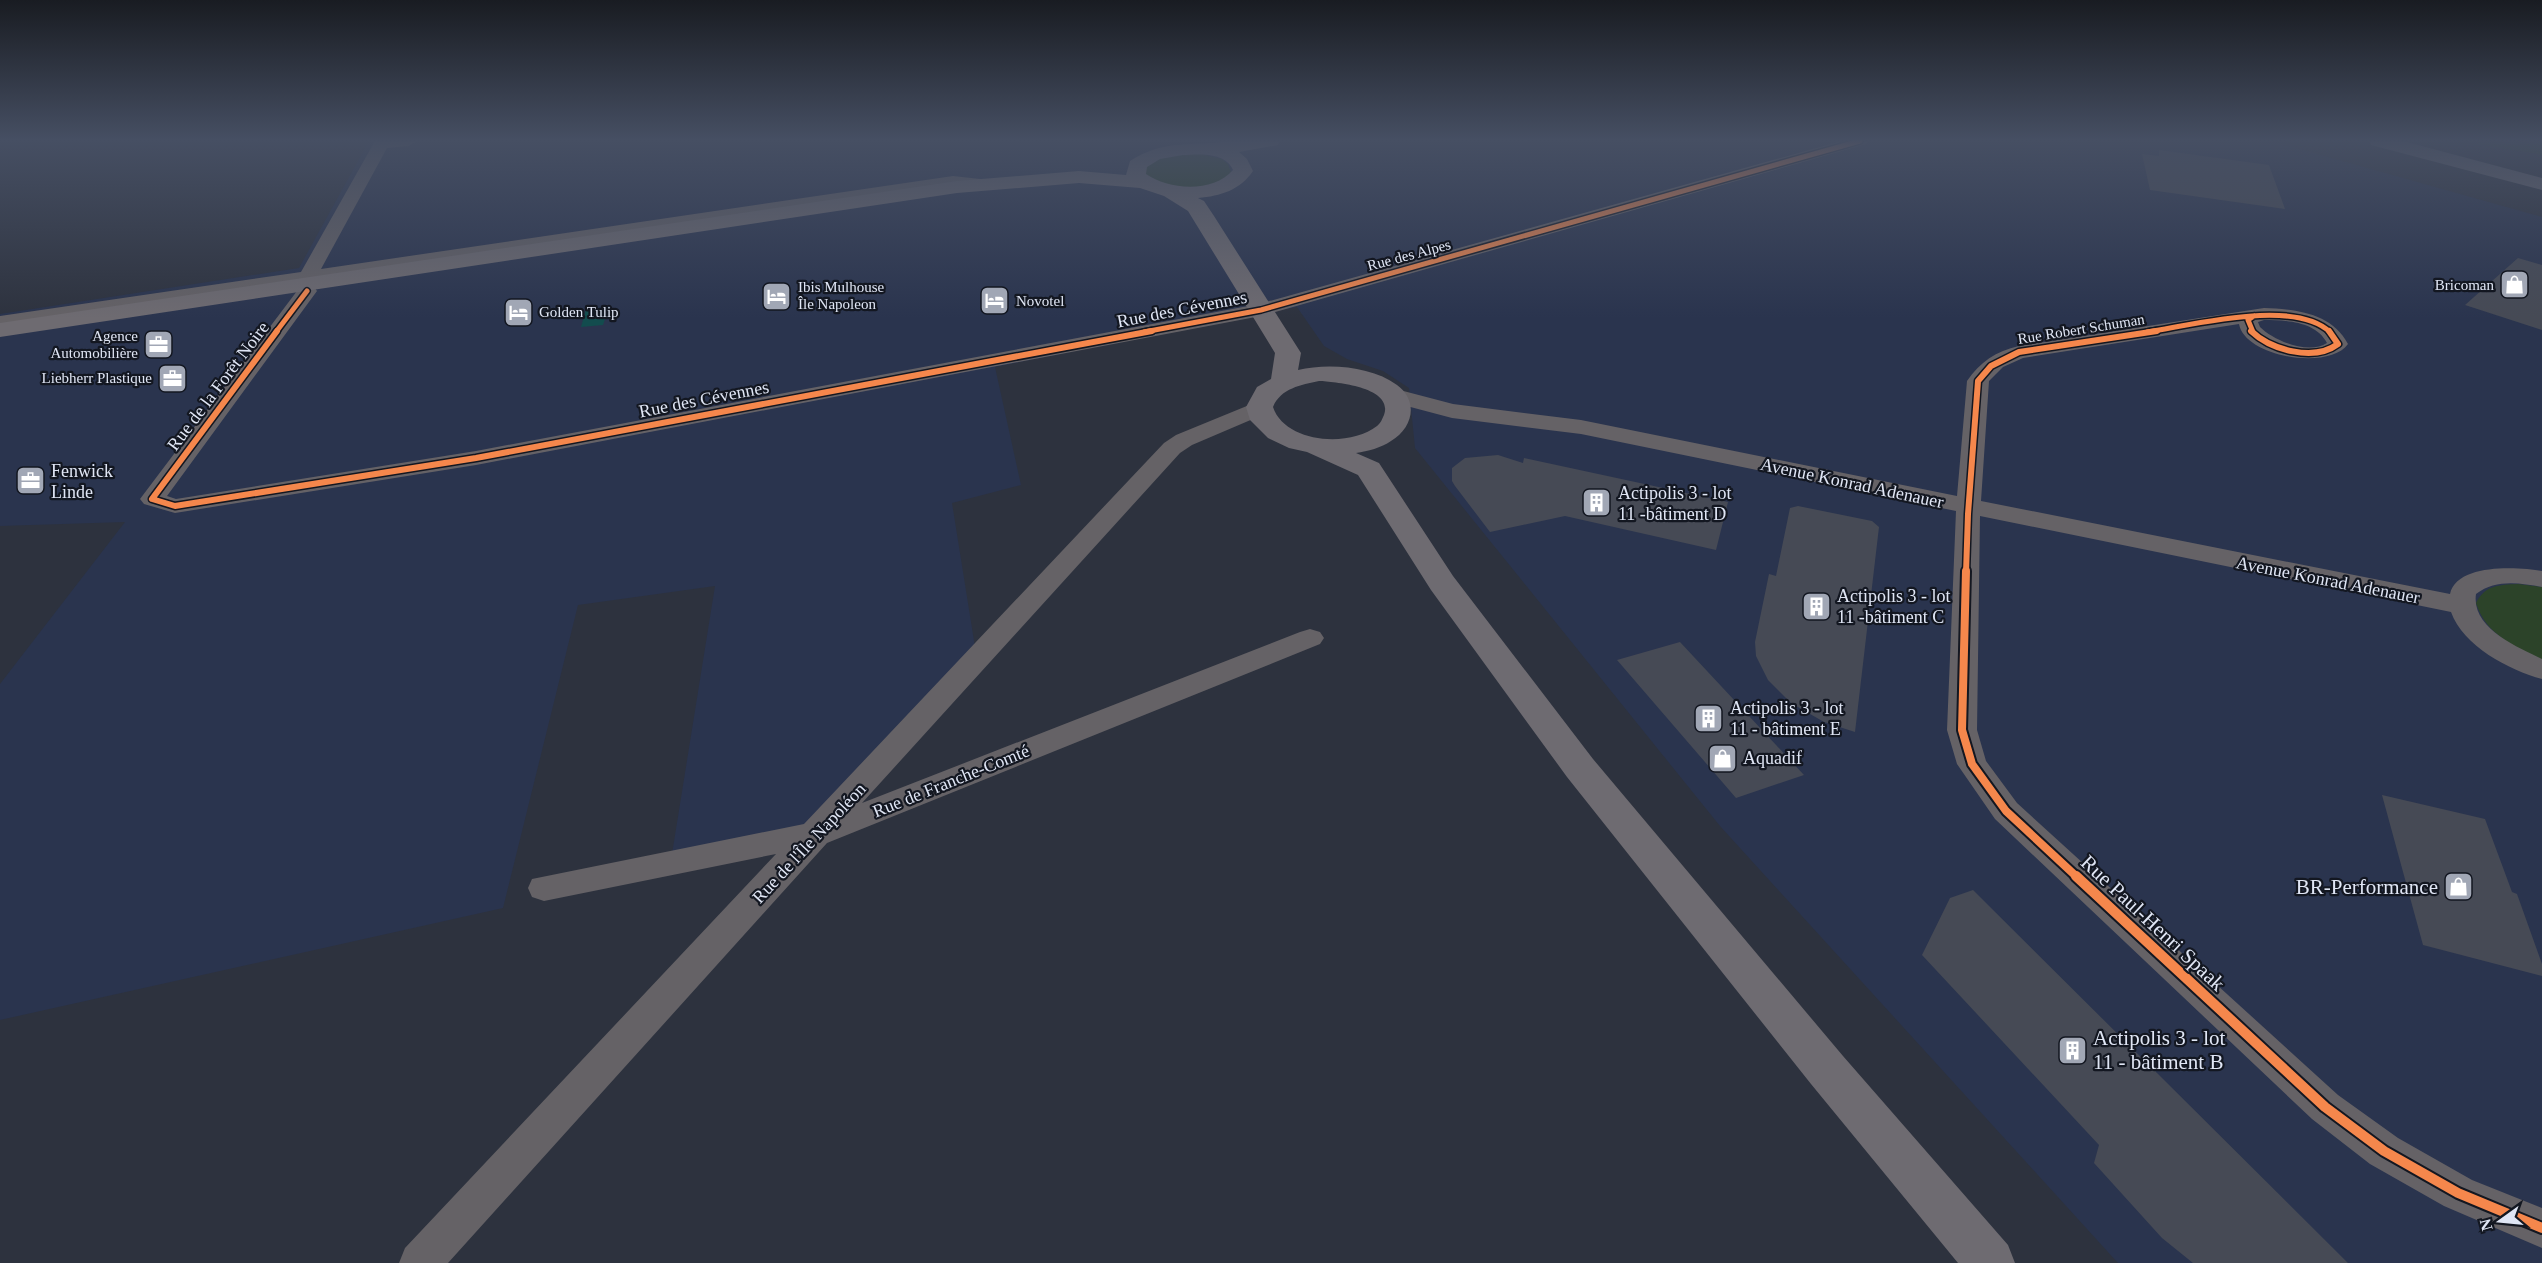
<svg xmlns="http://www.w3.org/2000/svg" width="2542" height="1263" font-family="Georgia,serif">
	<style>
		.built { fill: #2a344e }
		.green { fill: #2c4329 }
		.water { fill: #134c4e }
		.building { fill: #464a55 }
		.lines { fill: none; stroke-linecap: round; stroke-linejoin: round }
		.minor { fill: #656266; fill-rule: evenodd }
		.major { fill: #6e6b71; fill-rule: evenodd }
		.highway { fill: #6b6970; fill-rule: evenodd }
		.cycleway-far3-casing { stroke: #131721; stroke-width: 8 }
		.cycleway-far2-casing { stroke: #131721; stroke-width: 9 }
		.cycleway-far1-casing { stroke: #131721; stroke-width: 12 }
		.cycleway-casing { stroke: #131721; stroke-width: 14 }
		.cycleway-far3 { stroke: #f5874c; stroke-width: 5 }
		.cycleway-far2 { stroke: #f5874c; stroke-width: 6 }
		.cycleway-far1 { stroke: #f5874c; stroke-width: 8 }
		.cycleway { stroke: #f5874c; stroke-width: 10 }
		.labels { text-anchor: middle; stroke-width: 4.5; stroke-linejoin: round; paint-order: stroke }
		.far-street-label { font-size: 15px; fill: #e0e6f5; stroke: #131721 }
		.far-poi-label { font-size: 15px; fill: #e0e6f5; stroke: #131721; text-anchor: end }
		.street-label { font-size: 18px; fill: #e0e6f5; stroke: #131721 }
		.poi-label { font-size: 18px; fill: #e0e6f5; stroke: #131721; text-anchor: start }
		.near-poi-label { font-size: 21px; fill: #e0e6f5; stroke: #131721; text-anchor: end }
		.near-street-label { font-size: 21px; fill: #e0e6f5; stroke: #131721 }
	</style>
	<rect width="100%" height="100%" fill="#2d323e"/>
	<path class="built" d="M369,141H2271L2542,217V1263H2118L1720,826L1415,448L1409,388L1383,371L1347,359L1324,346L1297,307L995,367L1021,485L952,503L975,647L803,827L672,854L715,586L578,605L503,908L0,1020V684L125,522L0,526V314L299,268Z"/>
	<path class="green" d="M2470,141H2542V155C2518,150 2494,148 2470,141Z
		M1177,154H1202L1222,159L1228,164L1231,172C1222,186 1197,189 1182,188C1170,188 1156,180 1145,176V167L1157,159Z
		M2518,584L2542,587V662C2515,646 2486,635 2476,603C2485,585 2499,585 2518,584Z"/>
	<path class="water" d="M609,307L603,325L581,327L586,309Z"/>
	<path class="building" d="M2159,150L2269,165L2285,209L2150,190L2142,154L2159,156Z
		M2518,258L2542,265V330L2465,305Z
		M1498,455L1523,463L1524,458L1728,502L1716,550L1565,516L1490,532L1455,486L1452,481V468L1465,458Z
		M1798,506L1872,521L1879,527L1855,732L1824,722L1791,703L1768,680L1756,656L1755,642L1769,574L1776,576L1790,508Z
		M1680,642L1804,775L1736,798L1617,660Z
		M2382,795L2485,819L2512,892L2517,894L2542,964V976L2423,945Z
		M1973,890L2348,1263H2193L2162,1238L2094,1163L2099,1145L1922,955L1950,898Z"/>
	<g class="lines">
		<path class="minor" d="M375,141H417L409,146L387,148L321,269L953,176L989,180L991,184L989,188L953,186L0,328V316L301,272Z
			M1841,141H1868L1866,144L1261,316L476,465L175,513L144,504L140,499L300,287H314L317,291L167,496L176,499L476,451L1259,304Z
			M2264,308C2296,309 2332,313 2348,344C2329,371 2245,357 2239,324L2023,358L2003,367L1989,381L1981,501L2450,594C2457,563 2518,567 2542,571V587C2519,583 2496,579 2476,594C2471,628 2517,647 2542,659V679C2509,670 2463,646 2451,612L1980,516L1977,730L1986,761L2017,803L2338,1095L2398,1138L2472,1180L2542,1208V1248L2444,1206L2370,1164L2312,1119L1995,819L1957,764L1947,730L1956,511L1581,434L1452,418L1384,400L1381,395L1384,390L1392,388L1453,404L1581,420L1957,496L1967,381C1980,362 1996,351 2019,346ZM2264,320C2285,320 2316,321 2327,343C2309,355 2274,341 2260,327L2258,322Z
			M1259,401L1267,403L1270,408L1267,413L1192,445L1180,453L862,803L1300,632L1310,629L1320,632L1324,638L1320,644L827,843L448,1263H399L405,1248L776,854L544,901L532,897L528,888L532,879L804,824L1164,443L1176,435Z"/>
		<path class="major" d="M1230,141H1280L1278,145L1239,152L1247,159L1253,171C1240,190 1221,196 1198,198L1204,201L1214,216L1301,353L1298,370C1328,363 1371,366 1397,385C1419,401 1413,428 1391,441C1381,448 1368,451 1356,453L1379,463L1453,576L1593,759L1843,1056L2008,1245L2015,1263H1958L1811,1084L1567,777L1431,590L1358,475L1307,452L1289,448L1268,438L1250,420L1246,407L1257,387L1271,379L1275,353L1188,211L1164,196L1140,188L1079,183L957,193L0,337V323L957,181L1079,171L1126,175L1130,161C1166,138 1191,147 1230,141ZM1183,155C1199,154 1226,152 1233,170C1213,193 1169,190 1146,174L1147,167L1160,159ZM1319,381C1336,382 1394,387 1384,415C1382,419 1381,423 1377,426C1349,448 1285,443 1273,407C1281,388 1301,385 1319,381Z"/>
		<path class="highway" d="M2369,141H2403L2542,178V190L2371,145Z"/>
		<defs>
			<path id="cycleway-far3" d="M276,332L307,291
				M1144,332L1261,310L1860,141
				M2147,332C2193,325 2294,298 2330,332
				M2253,332L2248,320L2254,316"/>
			<path id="cycleway-far2" d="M277,331L152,499L175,506L476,458L1152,331
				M2251,331C2271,350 2314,362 2338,344L2329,331
				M1966,573L1968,514L1978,381L1991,366L2019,352L2157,331"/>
			<path id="cycleway-far1" d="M1966,571L1962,730L1972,764L2006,811L2078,878"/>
			<path id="cycleway" d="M2076,876L2325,1107L2384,1151L2458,1193L2542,1228"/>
		</defs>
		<use href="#cycleway-far3" class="cycleway-far3-casing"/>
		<use href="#cycleway-far2" class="cycleway-far2-casing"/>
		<use href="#cycleway-far1" class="cycleway-far1-casing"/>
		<use href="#cycleway" class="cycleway-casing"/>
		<use href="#cycleway-far3" class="cycleway-far3"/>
		<use href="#cycleway-far2" class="cycleway-far2"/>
		<use href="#cycleway-far1" class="cycleway-far1"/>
		<use href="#cycleway" class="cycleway"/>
	</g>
	<linearGradient id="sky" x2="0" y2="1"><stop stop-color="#191c22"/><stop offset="0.44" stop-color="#464f63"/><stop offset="1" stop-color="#464f63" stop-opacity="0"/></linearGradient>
	<rect width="2542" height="318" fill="url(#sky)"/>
	<defs>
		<symbol id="shop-square" viewBox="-11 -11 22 22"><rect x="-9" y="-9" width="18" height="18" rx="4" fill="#a1a7b5" stroke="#131721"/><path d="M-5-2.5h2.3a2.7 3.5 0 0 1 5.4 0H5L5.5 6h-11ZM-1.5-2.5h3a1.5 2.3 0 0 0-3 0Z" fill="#fff"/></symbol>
		<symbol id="hotel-square" viewBox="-11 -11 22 22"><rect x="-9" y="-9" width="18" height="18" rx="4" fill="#a1a7b5" stroke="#131721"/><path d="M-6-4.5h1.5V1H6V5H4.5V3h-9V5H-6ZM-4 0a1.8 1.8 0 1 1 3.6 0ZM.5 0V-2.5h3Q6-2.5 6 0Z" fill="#fff"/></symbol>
		<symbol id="office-square" viewBox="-11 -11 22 22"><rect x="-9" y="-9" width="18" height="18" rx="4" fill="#a1a7b5" stroke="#131721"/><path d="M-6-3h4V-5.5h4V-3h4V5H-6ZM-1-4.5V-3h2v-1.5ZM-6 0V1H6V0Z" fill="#fff"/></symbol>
		<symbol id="building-square" viewBox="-11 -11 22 22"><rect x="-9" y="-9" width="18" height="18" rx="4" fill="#a1a7b5" stroke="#131721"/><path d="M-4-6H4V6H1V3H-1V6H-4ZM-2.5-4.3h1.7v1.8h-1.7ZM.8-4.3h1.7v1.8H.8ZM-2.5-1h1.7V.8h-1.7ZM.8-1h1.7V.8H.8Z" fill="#fff"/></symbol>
	</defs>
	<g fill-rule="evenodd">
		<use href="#shop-square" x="2498" y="268" width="33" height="33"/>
		<use href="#hotel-square" x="760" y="280" width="33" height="33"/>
		<use href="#hotel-square" x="978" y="284" width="33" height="33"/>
		<use href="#hotel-square" x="502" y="296" width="33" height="33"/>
		<use href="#office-square" x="142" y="328" width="33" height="33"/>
		<use href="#office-square" x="156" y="362" width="33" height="33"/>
		<use href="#office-square" x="14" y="464" width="33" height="33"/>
		<use href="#building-square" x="1580" y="486" width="33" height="33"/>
		<use href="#building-square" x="1800" y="590" width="33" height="33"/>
		<use href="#building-square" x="1692" y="702" width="33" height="33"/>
		<use href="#shop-square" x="1706" y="742" width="33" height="33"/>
		<use href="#shop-square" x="2442" y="870" width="33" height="33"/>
		<use href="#building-square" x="2056" y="1034" width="33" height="33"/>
	</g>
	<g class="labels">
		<g class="far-street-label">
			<text transform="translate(1409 255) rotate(-15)" y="5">Rue des Alpes</text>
			<text transform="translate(2081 329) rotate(-9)" y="5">Rue Robert Schuman</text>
		</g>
		<g class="far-poi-label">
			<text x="2494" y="290">Bricoman</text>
			<text x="798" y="292" text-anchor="start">Ibis Mulhouse<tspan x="798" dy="17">Île Napoleon</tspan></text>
			<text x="1016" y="306" text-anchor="start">Novotel</text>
			<text x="539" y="317" text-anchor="start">Golden Tulip</text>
			<text x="138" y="341">Agence<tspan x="138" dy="17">Automobilière</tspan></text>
			<text x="152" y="383">Liebherr Plastique</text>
		</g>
		<g class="street-label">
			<text transform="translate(1182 309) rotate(-11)" y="6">Rue des Cévennes</text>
			<text transform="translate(218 386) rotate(-53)" y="6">Rue de la Forêt Noire</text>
			<text transform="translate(704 399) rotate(-11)" y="6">Rue des Cévennes</text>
			<text transform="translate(1852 483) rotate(12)" y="6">Avenue Konrad Adenauer</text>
			<text transform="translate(2328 580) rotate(11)" y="6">Avenue Konrad Adenauer</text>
			<text transform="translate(951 781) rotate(-22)" y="6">Rue de Franche-Comté</text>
			<text transform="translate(809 843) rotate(-47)" y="6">Rue de l'Île Napoléon</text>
		</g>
		<g class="poi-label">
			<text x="51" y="477">Fenwick<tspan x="51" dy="21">Linde</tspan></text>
			<text x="1618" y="499">Actipolis 3 - lot<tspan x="1618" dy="21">11 -bâtiment D</tspan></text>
			<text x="1837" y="602">Actipolis 3 - lot<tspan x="1837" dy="21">11 -bâtiment C</tspan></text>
			<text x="1730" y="714">Actipolis 3 - lot<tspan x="1730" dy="21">11 - bâtiment E</tspan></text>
			<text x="1743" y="764">Aquadif</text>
		</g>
		<g class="near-poi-label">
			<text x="2438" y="894">BR-Performance</text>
			<text x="2093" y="1045" text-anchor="start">Actipolis 3 - lot<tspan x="2093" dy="24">11 - bâtiment B</tspan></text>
		</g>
		<g class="near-street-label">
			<text transform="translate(2153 923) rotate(43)" y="7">Rue Paul-Henri Spaak</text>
		</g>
	</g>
	<g transform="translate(2500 1221) rotate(255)" stroke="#131721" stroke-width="4.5" paint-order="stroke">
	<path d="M0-4.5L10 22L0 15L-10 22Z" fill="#e0e6f5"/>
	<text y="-9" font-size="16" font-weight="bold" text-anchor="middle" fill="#e0e6f5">N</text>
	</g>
</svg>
